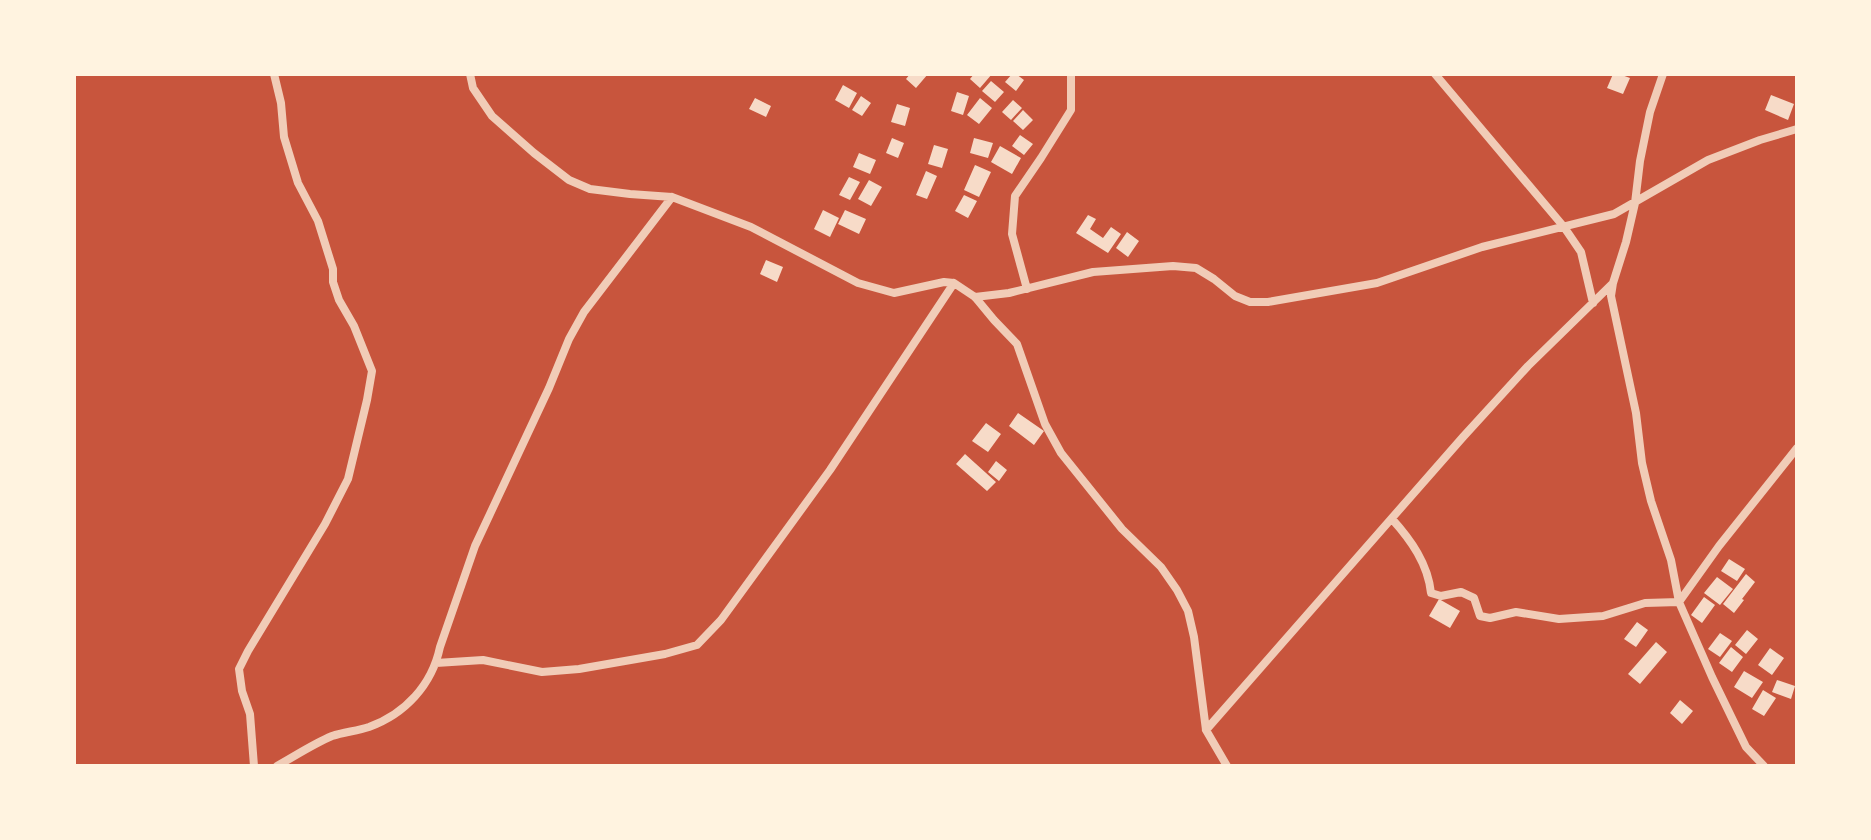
<svg xmlns="http://www.w3.org/2000/svg" width="1871" height="840" font-family="'Golos Text',sans-serif">
	<style>
		.building { fill: #f7dbc8 }
		.lines { fill: none; stroke-linecap: round; stroke-linejoin: round }
		.minor { stroke: #f1ccb7; stroke-width: 8 }
	</style>
	<rect width="100%" height="100%" fill="#c8553d"/>
	<path class="building" d="M910,74H928L916,88L906,79Z
		M974,74H992L980,88L970,79Z
		M1012,74H1016L1024,80L1016,91L1005,82Z
		M1613,74H1619L1630,78L1623,94L1607,88Z
		M991,81L1004,92L995,102L982,91Z
		M843,85L857,93L849,108L835,100Z
		M957,92L969,96L963,115L951,111Z
		M1771,95L1794,104L1788,120L1765,110Z
		M861,96L871,103L862,116L852,110Z
		M755,98L771,106L766,117L749,109Z
		M980,98L992,108L979,124L967,115Z
		M1013,100L1022,108L1011,120L1002,112Z
		M897,104L910,108L905,126L891,122Z
		M1023,110L1033,120L1023,130L1013,121Z
		M1020,135L1033,144L1024,155L1012,146Z
		M892,138L904,143L898,158L886,153Z
		M974,138L993,143L988,158L970,153Z
		M934,145L948,149L942,168L928,164Z
		M1000,146L1021,158L1012,174L991,162Z
		M859,153L876,160L870,174L853,167Z
		M975,165L991,172L979,197L964,190Z
		M926,171L937,176L927,199L916,195Z
		M849,177L860,182L850,200L839,195Z
		M869,180L882,187L871,206L858,199Z
		M964,195L977,201L968,218L955,211Z
		M823,210L839,218L830,237L814,229Z
		M845,210L866,219L859,234L838,224Z
		M1088,215L1096,219L1090,229L1103,238L1111,227L1121,234L1108,253L1076,233Z
		M1127,232L1139,241L1128,257L1116,248Z
		M766,260L783,267L777,282L760,274Z
		M1018,413L1044,431L1034,445L1009,426Z
		M986,423L1001,434L988,452L972,441Z
		M965,454L996,482L987,491L956,464Z
		M996,461L1007,470L999,481L988,472Z
		M1729,559L1745,569L1737,581L1721,571Z
		M1746,574L1755,582L1742,599L1744,600L1734,613L1723,604Z
		M1717,577L1733,589L1720,605L1704,593Z
		M1704,597L1715,605L1702,623L1691,615Z
		M1439,599L1460,611L1450,628L1429,616Z
		M1637,622L1648,630L1636,647L1624,639Z
		M1747,630L1758,639L1746,654L1735,645Z
		M1720,633L1732,641L1720,657L1708,649Z
		M1656,642L1667,652L1640,684L1628,674Z
		M1731,647L1743,657L1732,672L1719,663Z
		M1770,648L1784,658L1772,675L1758,665Z
		M1744,671L1763,682L1752,698L1734,687Z
		M1777,680L1795,686L1791,699L1772,692Z
		M1763,690L1776,698L1764,716L1752,709Z
		M1680,700L1693,711L1682,724L1670,713Z"/>
	<g class="lines">
		<path class="minor" d="M470,74L473,88L492,116L534,153L569,180L590,189L630,194L672,197L751,227L858,283L894,293L944,282L954,283L975,297L994,320L1017,344L1045,424L1061,453L1122,529L1161,567L1177,590L1188,611L1194,637L1206,730L1227,766
			M1435,74L1564,227L1581,252L1593,303
			M1663,74L1650,112L1640,161L1635,203L1626,242L1613,283L1611,296L1636,413L1642,463L1651,501L1671,560L1679,602L1712,677L1746,747L1764,766
			M1027,289L1012,234L1015,196L1041,158L1071,110V74
			M975,297L1009,293L1093,272L1173,266L1196,268L1214,279L1235,296L1250,302H1268L1377,283L1482,247L1614,214L1708,160L1760,140L1797,129
			M1392,519C1411,540 1428,564 1431,593L1441,596L1461,592L1474,598L1480,616L1490,618L1516,612L1559,619L1603,616L1645,603L1679,602
			M1679,602L1719,546L1797,448
			M436,663L483,660L542,672L579,669L665,654L697,645L721,620L830,470L954,283
			M1206,730L1463,437L1528,366L1612,284
			M254,766L250,714L242,691L239,669L248,651L325,524L348,479L367,400L372,371L354,326L339,300L333,282V269L318,221L298,183L284,137L281,103L274,74
			M277,766C295,756 313,744 332,736C344,732 357,731 369,727C405,714 432,685 440,647L475,546L549,388L569,339L584,312L672,197"/>
	</g>
	<rect width="1871" height="840" fill="none" stroke="#fff3e0" stroke-width="152"/>
</svg>
